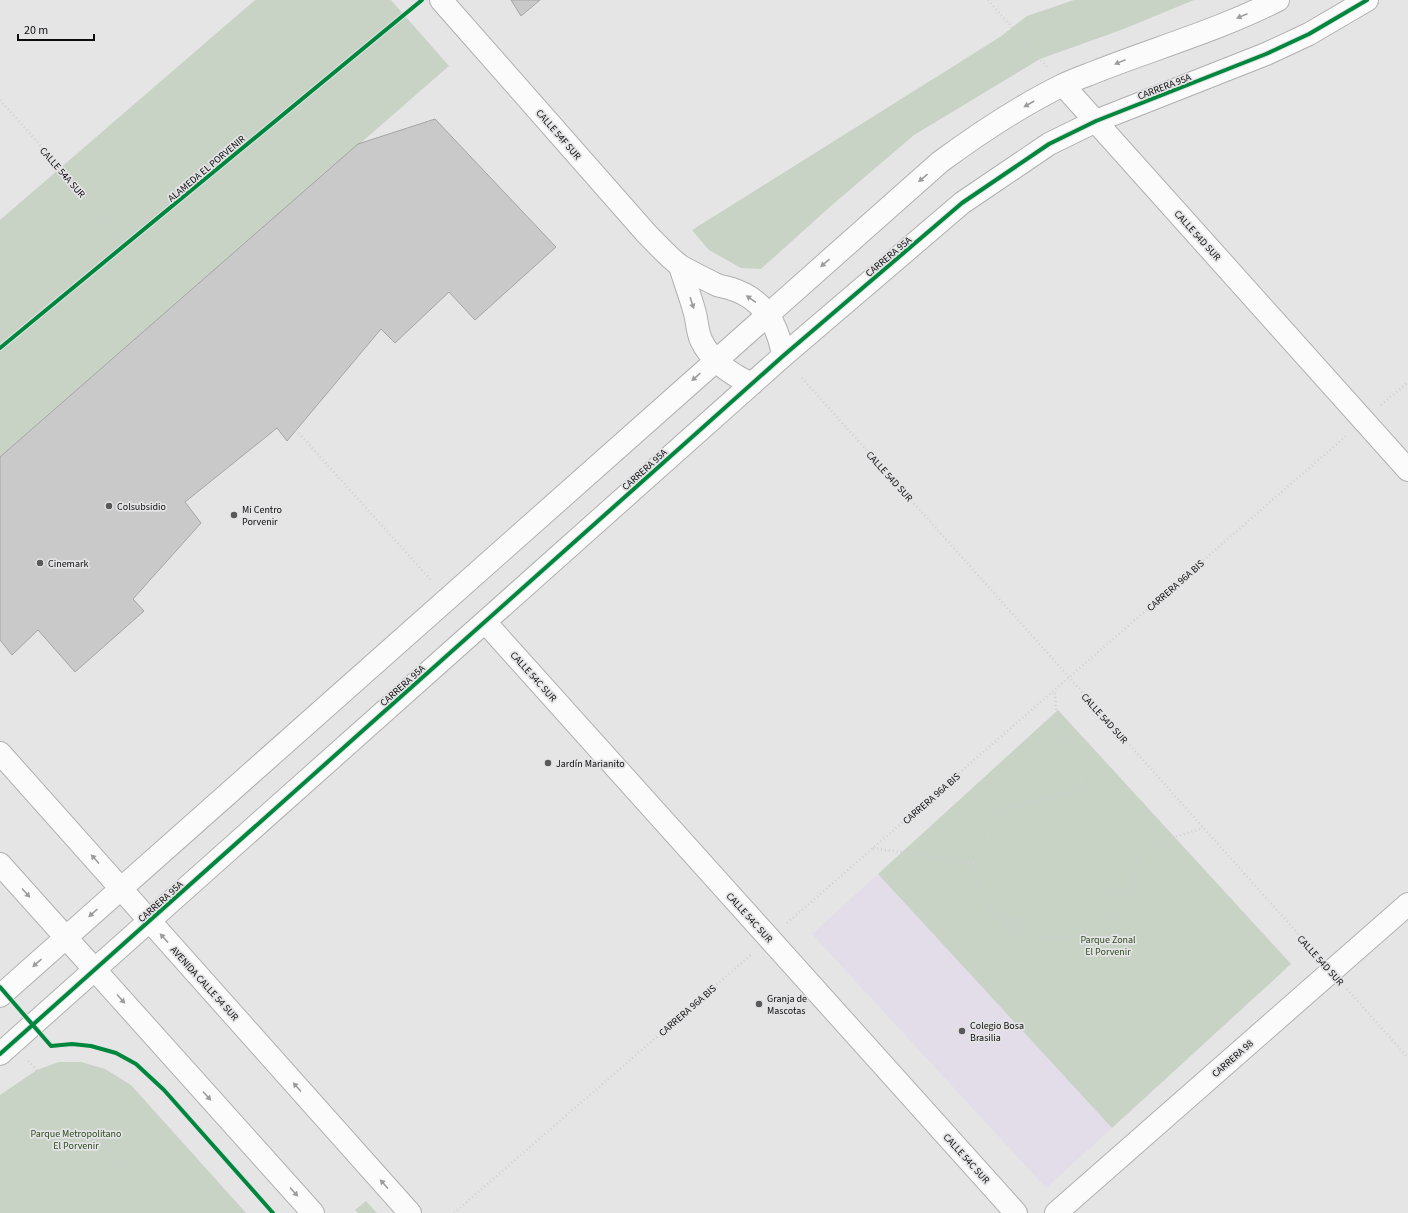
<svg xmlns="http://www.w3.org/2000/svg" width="1408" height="1213" font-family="'Source Sans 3',sans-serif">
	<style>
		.education { fill: #e2dde9 }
		.green { fill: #c8d2c5 }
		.building { fill: #c9c9c9; stroke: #a5a5a5 }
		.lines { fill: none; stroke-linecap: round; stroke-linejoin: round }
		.minor-casing { stroke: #b0b0b0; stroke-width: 24 }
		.path { stroke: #d1d1d2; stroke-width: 2.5; stroke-dasharray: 1 3; stroke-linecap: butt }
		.minor { stroke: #fbfbfb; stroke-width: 22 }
		.cycleway-casing { stroke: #e4e4e6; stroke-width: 6 }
		.cycleway { stroke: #00873e; stroke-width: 4 }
		.oneway { fill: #9c9c9c }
		.poi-dot { fill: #595959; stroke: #e4e4e6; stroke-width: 1.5 }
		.labels { text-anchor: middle; stroke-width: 3.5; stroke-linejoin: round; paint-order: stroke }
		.street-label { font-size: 10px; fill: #0d0d0d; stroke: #e4e4e6 }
		.poi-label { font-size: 10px; fill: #0d0d0d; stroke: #e4e4e6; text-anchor: start }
		.park-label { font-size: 10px; fill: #2c4b1e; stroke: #e4e4e6 }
	</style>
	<rect width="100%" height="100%" fill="#e5e5e5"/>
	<path class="education" d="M878,874L1112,1128L1046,1188L812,934Z"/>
	<path class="green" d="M255,0H391L449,66L0,457V220Z
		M1074,0H1194L1121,30L1040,59L914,135L832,205L761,269L741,268L709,250L692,230L1000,37L1027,16Z
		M1058,710L1291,964L1112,1128L878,874Z
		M59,1062H81L105,1069L131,1085L246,1213H0V1095L37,1070Z
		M366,1201L377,1213H358L355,1210Z"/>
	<path class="building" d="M511,0H540L521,16Z
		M435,119L556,247L475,320L449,292L395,343L381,329L287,441L277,428L185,502L201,523L133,599L144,611L75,672L38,630L12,655L0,640V457L358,144Z"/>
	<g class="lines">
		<defs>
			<path id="minor" d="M441,0L646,233C655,242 672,261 682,267C693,273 705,279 717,285C722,287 727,287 732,289C763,299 778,324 783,356
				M1063,85L1408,470
				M680,266C684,280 690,295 694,310C697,319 697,331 701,340C711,361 732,375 752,384
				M485,622L1016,1213
				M0,753L410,1213
				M0,864L313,1213
				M0,996L940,162C978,134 1020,106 1063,85C1075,79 1088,75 1100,70C1159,47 1221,29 1278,0
				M0,1054L783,356L962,203L1049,144L1096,121L1266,54L1309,34L1367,0
				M1056,1213L1408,904"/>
		</defs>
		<use href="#minor" class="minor-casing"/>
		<path class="path" d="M988,0L1047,67
			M0,100L127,243
			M802,378L1316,954
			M1381,405L1408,382
			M296,430L431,580
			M873,848L973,863
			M973,863C975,872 976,882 979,890C983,901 993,912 1002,919C1005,922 1009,926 1014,928C1052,950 1103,937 1126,899C1136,884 1137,867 1138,849L1203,828
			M973,863C978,857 982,852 985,845C992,828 986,821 1004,809L1073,792L1081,783L1083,772L1081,760L1074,751L1065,741L1057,723L1055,690
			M1099,897L1130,888
			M787,923L1346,436
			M1007,923L1028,917
			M1347,989L1408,1058
			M28,1061L167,1213
			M454,1213L752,954"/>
		<use href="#minor" class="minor"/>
		<defs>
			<path id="cycleway" d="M0,348L422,0
				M0,987L51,1046L72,1044L91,1046L116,1053L136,1064L164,1090L273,1213
				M0,1054L783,356L962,203L1049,144L1096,121L1266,54L1309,34L1367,0"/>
		</defs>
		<use href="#cycleway" class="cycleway-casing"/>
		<use href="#cycleway" class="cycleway"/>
	</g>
	<defs><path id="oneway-solid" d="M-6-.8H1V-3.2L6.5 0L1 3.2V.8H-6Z"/></defs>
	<g class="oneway">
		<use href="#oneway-solid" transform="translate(1242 16) rotate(158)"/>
		<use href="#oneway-solid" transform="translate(1120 62) rotate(158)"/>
		<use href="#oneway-solid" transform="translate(1029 104) rotate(150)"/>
		<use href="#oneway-solid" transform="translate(923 178) rotate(139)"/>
		<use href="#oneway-solid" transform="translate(825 263) rotate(139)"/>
		<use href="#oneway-solid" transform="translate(751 299) rotate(-145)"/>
		<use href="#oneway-solid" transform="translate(692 303) rotate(72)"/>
		<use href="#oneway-solid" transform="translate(696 377) rotate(138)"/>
		<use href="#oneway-solid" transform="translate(95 859) rotate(-132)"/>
		<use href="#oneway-solid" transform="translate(26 893) rotate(48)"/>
		<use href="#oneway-solid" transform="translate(93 913) rotate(138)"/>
		<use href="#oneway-solid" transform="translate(164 938) rotate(-132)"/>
		<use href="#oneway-solid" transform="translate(37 963) rotate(139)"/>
		<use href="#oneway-solid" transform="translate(121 999) rotate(48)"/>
		<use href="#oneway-solid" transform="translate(297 1087) rotate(-132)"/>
		<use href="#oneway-solid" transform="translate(207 1096) rotate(48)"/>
		<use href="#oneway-solid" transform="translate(384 1184) rotate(-132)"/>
		<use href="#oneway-solid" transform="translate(294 1192) rotate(48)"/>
	</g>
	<g class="poi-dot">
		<circle cx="109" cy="506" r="4"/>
		<circle cx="234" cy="515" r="4"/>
		<circle cx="40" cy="563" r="4"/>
		<circle cx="548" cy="763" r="4"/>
		<circle cx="759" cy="1004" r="4"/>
		<circle cx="962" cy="1031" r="4"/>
	</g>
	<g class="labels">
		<g class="street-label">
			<text transform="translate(1164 86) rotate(-21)" y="4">CARRERA 95A</text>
			<text transform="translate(559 134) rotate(49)" y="4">CALLE 54F SUR</text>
			<text transform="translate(206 168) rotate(-40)" y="4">ALAMEDA EL PORVENIR</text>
			<text transform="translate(63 172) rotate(49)" y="4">CALLE 54A SUR</text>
			<text transform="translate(1198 235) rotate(48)" y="4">CALLE 54D SUR</text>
			<text transform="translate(888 256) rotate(-40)" y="4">CARRERA 95A</text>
			<text transform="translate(644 469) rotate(-42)" y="4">CARRERA 95A</text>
			<text transform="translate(890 476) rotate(48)" y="4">CALLE 54D SUR</text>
			<text transform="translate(1175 585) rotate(-41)" y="4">CARRERA 96A BIS</text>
			<text transform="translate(534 676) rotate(48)" y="4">CALLE 54C SUR</text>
			<text transform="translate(402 685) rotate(-42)" y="4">CARRERA 95A</text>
			<text transform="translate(1105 718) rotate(48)" y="4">CALLE 54D SUR</text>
			<text transform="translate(931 798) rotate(-41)" y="4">CARRERA 96A BIS</text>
			<text transform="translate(160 901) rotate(-42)" y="4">CARRERA 95A</text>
			<text transform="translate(750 917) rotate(48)" y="4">CALLE 54C SUR</text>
			<text transform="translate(1321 960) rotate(48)" y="4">CALLE 54D SUR</text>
			<text transform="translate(205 983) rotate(48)" y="4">AVENIDA CALLE 54 SUR</text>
			<text transform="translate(687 1010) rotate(-41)" y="4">CARRERA 96A BIS</text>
			<text transform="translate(1232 1058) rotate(-41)" y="4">CARRERA 98</text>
			<text transform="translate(967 1158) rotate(48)" y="4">CALLE 54C SUR</text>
		</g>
		<g class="poi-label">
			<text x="117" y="510">Colsubsidio</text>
			<text x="242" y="513">Mi Centro<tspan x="242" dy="12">Porvenir</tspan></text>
			<text x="48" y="567">Cinemark</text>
			<text x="556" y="767">Jardín Marianito</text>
			<text x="767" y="1002">Granja de<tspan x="767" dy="12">Mascotas</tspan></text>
			<text x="970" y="1029">Colegio Bosa<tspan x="970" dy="12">Brasilia</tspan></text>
		</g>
		<g class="park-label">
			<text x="1108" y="943">Parque Zonal<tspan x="1108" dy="12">El Porvenir</tspan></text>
			<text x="76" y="1137">Parque Metropolitano<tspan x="76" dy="12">El Porvenir</tspan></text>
		</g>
	</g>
	<path d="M18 34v6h76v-6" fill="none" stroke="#0d0d0d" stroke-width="2"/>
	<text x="24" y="34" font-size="12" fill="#0d0d0d" stroke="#e4e4e6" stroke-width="3" paint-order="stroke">20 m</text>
</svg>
